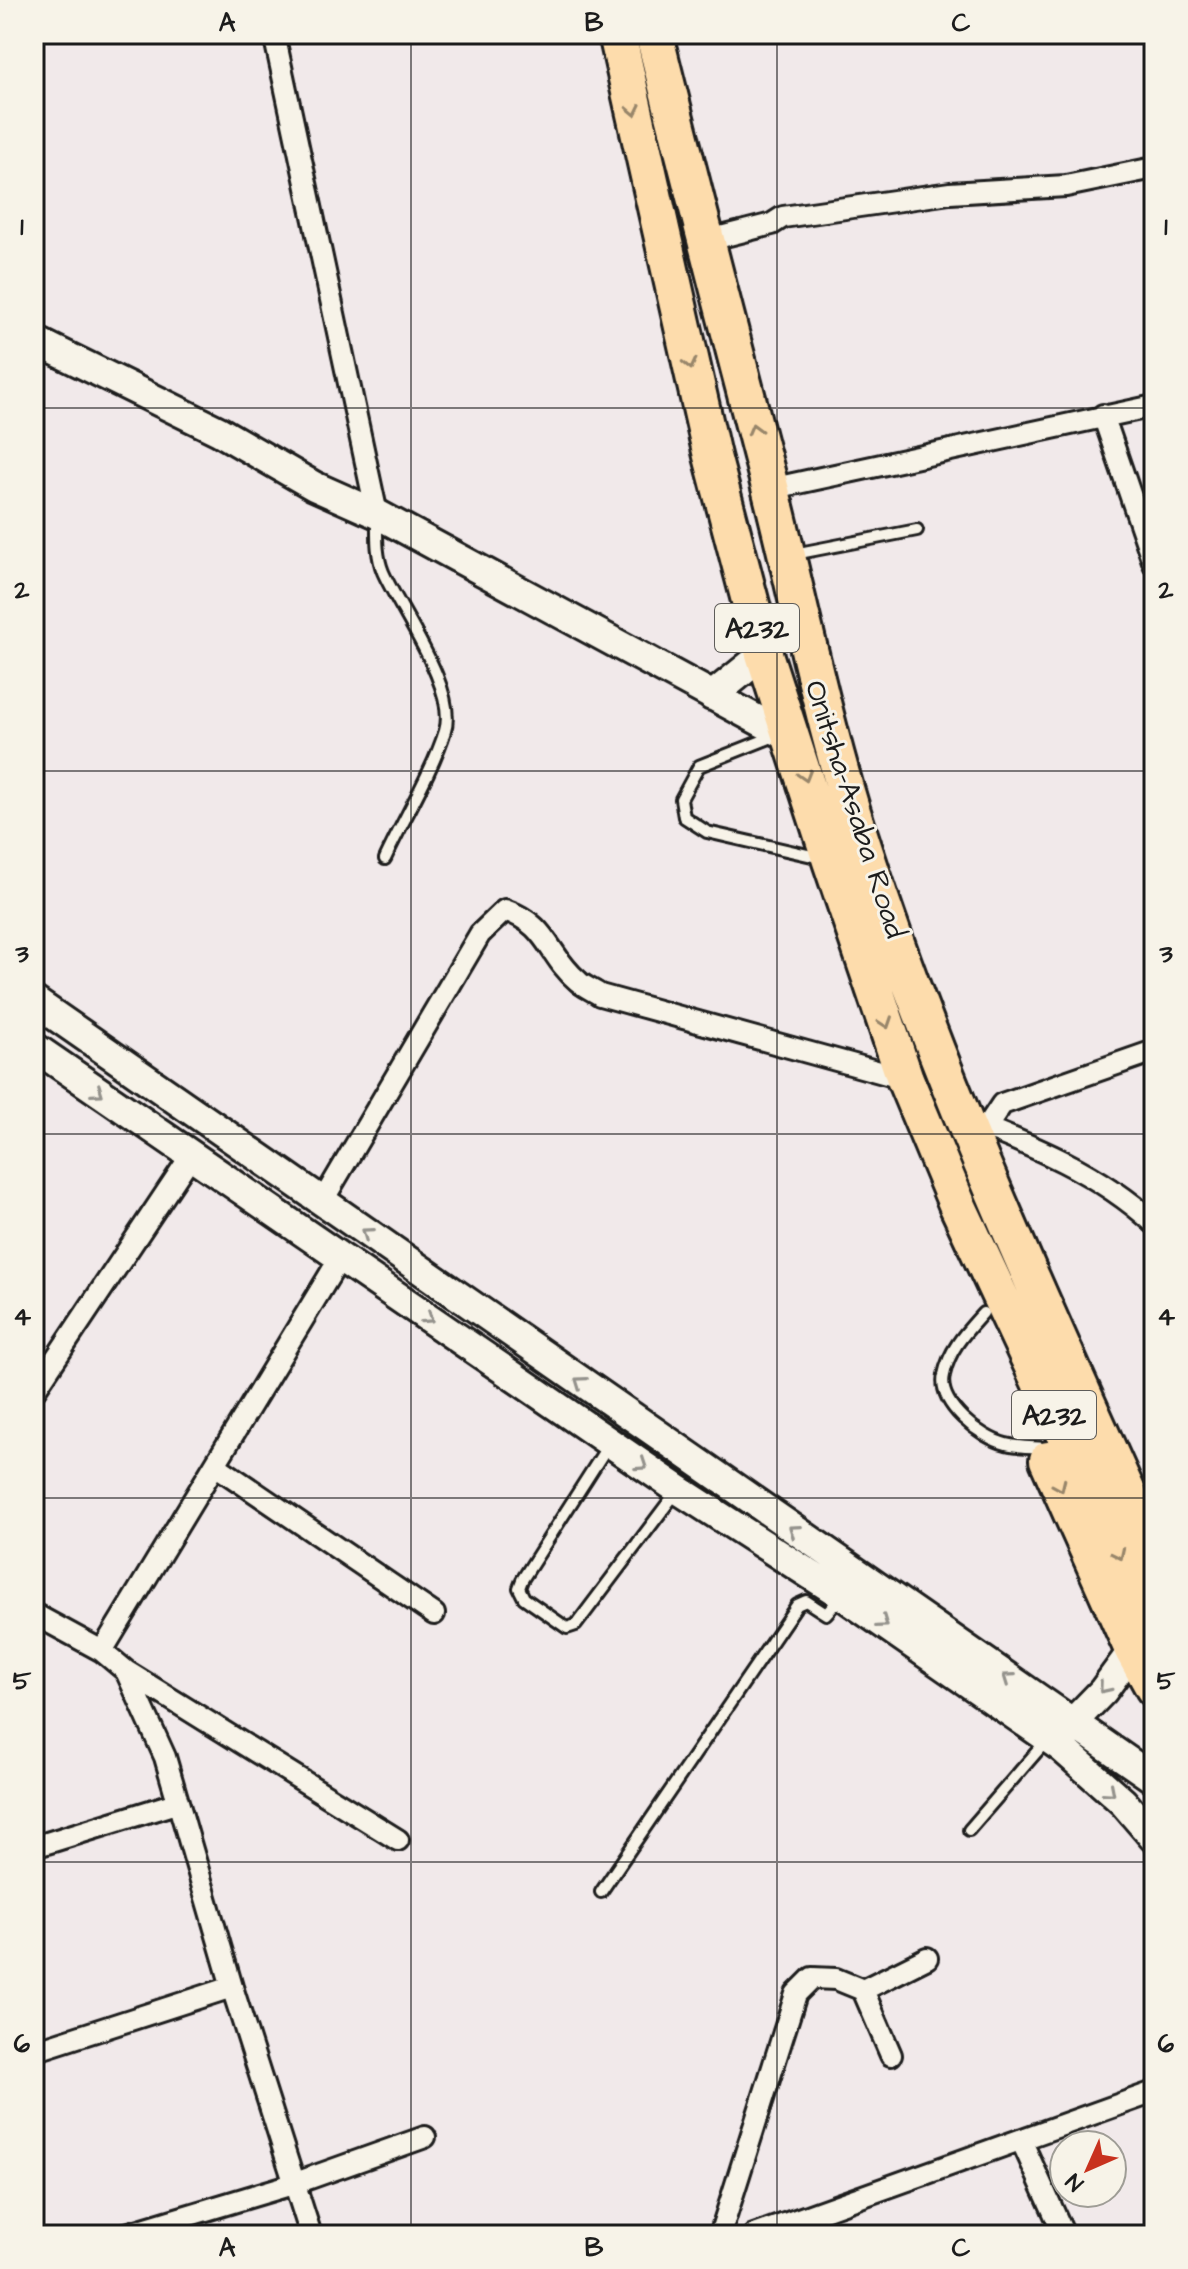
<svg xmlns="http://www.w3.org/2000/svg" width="1188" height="2269" font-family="'Architects Daughter',sans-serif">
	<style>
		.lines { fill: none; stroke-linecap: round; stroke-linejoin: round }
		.lane-casing { stroke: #1c1c1c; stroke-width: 16 }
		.street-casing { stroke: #1c1c1c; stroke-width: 26 }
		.secondary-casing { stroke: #1c1c1c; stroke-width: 34 }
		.highway-casing { stroke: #1c1c1c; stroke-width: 42 }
		.lane { stroke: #f7f3e8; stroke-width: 10 }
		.street { stroke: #f7f3e8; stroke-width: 20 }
		.secondary { stroke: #f7f3e8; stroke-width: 28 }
		.highway { stroke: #fddcac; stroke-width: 36 }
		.oneway { stroke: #98866b }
		.oneway2 { stroke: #94928c }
		.grid { fill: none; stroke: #1c1c1c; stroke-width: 2; stroke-opacity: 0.55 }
		.labels { text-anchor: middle; stroke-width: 6; stroke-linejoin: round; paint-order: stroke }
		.shield { fill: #f7f3e8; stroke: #5e5c59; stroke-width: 2 }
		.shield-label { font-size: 28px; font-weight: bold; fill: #1c1c1c }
		.street-label { font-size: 30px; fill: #1c1c1c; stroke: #f7f3e8 }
		.neatline { fill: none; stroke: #1c1c1c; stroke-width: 3 }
		.grid-label { font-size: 26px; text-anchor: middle; font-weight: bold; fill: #1c1c1c }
	</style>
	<rect width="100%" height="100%" fill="#f1e9ea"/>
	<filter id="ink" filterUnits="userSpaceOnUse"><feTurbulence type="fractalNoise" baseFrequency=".0125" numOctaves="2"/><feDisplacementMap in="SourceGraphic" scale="16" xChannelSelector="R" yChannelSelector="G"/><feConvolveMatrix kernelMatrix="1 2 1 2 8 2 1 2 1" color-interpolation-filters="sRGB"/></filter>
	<g filter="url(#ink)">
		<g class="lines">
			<defs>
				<path id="lane" d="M377,518C377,536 376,555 383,572C400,611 458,689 445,731C433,770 403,820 385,859
					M794,554L917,530
					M777,735L699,766L681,799L684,817L707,832L821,858
					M983,1313C967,1331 949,1349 944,1375C937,1404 981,1438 1006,1444C1017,1447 1031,1447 1043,1448
					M609,1444L522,1580L519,1588L524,1598L567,1628L576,1625L677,1491
					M969,1830L1047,1740
					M601,1892L797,1605L806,1601L826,1614L841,1597"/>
				<path id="street" d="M274,34L377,514
					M705,241L772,224L783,217L950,193L1066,186L1154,168
					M1103,415L1154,564
					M770,489L1154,406
					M962,1118C1031,1145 1099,1172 1154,1223
					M986,1128L1002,1104L1154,1051
					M322,1202L480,934L505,910C549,925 547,955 578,981C584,987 593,990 600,995L905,1079
					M34,1391L190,1157
					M215,1465L434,1614
					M34,1614L102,1651L126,1671L398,1840
					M102,1651L340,1258
					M126,1671L165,1757L232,1987L311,2235
					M34,1847L176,1803
					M863,1990L927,1958
					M34,2051L232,1987
					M1022,2142L1064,2235
					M123,2235L293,2184L425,2137
					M720,2235L796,1994L812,1978L836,1979L863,1990L891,2055
					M754,2235L1154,2092"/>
				<path id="secondary" d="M34,340L219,431L314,486L377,514L793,739
					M712,696L764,654
					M34,1001L1154,1779
					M34,1047L679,1490L842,1595L1062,1748L1123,1802L1154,1838
					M1072,1723L1103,1691L1133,1650"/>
				<path id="highway" d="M617,34L712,456L764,654L831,861L905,1079L957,1204L1154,1626
					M654,34C691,185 731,336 770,487C801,609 825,733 865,853C943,1093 1051,1322 1154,1552
					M1048,1460L1133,1650L1154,1688"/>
			</defs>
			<use href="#lane" class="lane-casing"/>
			<use href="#street" class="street-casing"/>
			<use href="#secondary" class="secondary-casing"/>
			<use href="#highway" class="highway-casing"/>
			<use href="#lane" class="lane"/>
			<use href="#street" class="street"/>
			<use href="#secondary" class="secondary"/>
			<use href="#highway" class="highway"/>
		</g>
		<defs><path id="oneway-chevron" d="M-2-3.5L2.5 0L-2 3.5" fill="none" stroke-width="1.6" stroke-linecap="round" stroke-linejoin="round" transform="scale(2)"/></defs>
		<g class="oneway">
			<use href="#oneway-chevron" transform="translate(634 110) rotate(78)"/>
			<use href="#oneway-chevron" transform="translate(690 364) rotate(77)"/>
			<use href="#oneway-chevron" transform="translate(754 429) rotate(-105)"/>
			<use href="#oneway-chevron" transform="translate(805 776) rotate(73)"/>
			<use href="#oneway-chevron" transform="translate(886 1023) rotate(71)"/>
			<use href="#oneway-chevron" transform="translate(1060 1486) rotate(66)"/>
			<use href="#oneway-chevron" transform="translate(1119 1554) rotate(65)"/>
		</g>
		<g class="oneway2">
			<use href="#oneway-chevron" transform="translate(98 1092) rotate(35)"/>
			<use href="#oneway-chevron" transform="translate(367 1233) rotate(-145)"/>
			<use href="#oneway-chevron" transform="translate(428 1318) rotate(34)"/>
			<use href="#oneway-chevron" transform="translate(580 1382) rotate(-145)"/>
			<use href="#oneway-chevron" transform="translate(642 1465) rotate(34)"/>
			<use href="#oneway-chevron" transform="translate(794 1530) rotate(-145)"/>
			<use href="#oneway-chevron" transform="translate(883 1623) rotate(35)"/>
			<use href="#oneway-chevron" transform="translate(1008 1678) rotate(-145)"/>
			<use href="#oneway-chevron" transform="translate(1104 1688) rotate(130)"/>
			<use href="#oneway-chevron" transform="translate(1110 1791) rotate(41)"/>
		</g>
	</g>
	<path class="grid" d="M411,34V2235M777,34V2235M34,408H1154M34,771H1154M34,1134H1154M34,1498H1154M34,1862H1154"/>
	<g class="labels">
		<g class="shield">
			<rect x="715" y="604" width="84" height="48" rx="6"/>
			<rect x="1012" y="1391" width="84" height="48" rx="6"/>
		</g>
		<g class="shield-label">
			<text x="757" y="638">A232</text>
			<text x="1054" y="1425">A232</text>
		</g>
		<g class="street-label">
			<text transform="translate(856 809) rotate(72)" y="10">Onitsha-Asaba Road</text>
		</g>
	</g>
	<rect width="1188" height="2269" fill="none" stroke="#f7f3e8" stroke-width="88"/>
	<g transform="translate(1088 2169) rotate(225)"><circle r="38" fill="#f7f3e8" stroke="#9f9d96" stroke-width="2"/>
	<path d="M0-6L14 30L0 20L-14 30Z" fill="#c8321e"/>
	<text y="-12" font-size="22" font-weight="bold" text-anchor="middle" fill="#1c1c1c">N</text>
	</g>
	<rect x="44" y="44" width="1100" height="2181" class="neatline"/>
	<g class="grid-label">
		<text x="227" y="31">A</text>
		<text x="594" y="31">B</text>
		<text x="961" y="31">C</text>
		<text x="22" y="235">1</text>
		<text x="1166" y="235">1</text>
		<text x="22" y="598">2</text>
		<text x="1166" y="598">2</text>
		<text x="22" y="962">3</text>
		<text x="1166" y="962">3</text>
		<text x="22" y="1325">4</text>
		<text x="1166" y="1325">4</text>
		<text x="22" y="1689">5</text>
		<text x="1166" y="1689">5</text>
		<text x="22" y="2052">6</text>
		<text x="1166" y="2052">6</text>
		<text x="227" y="2256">A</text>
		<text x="594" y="2256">B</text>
		<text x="961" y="2256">C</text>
	</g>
</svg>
